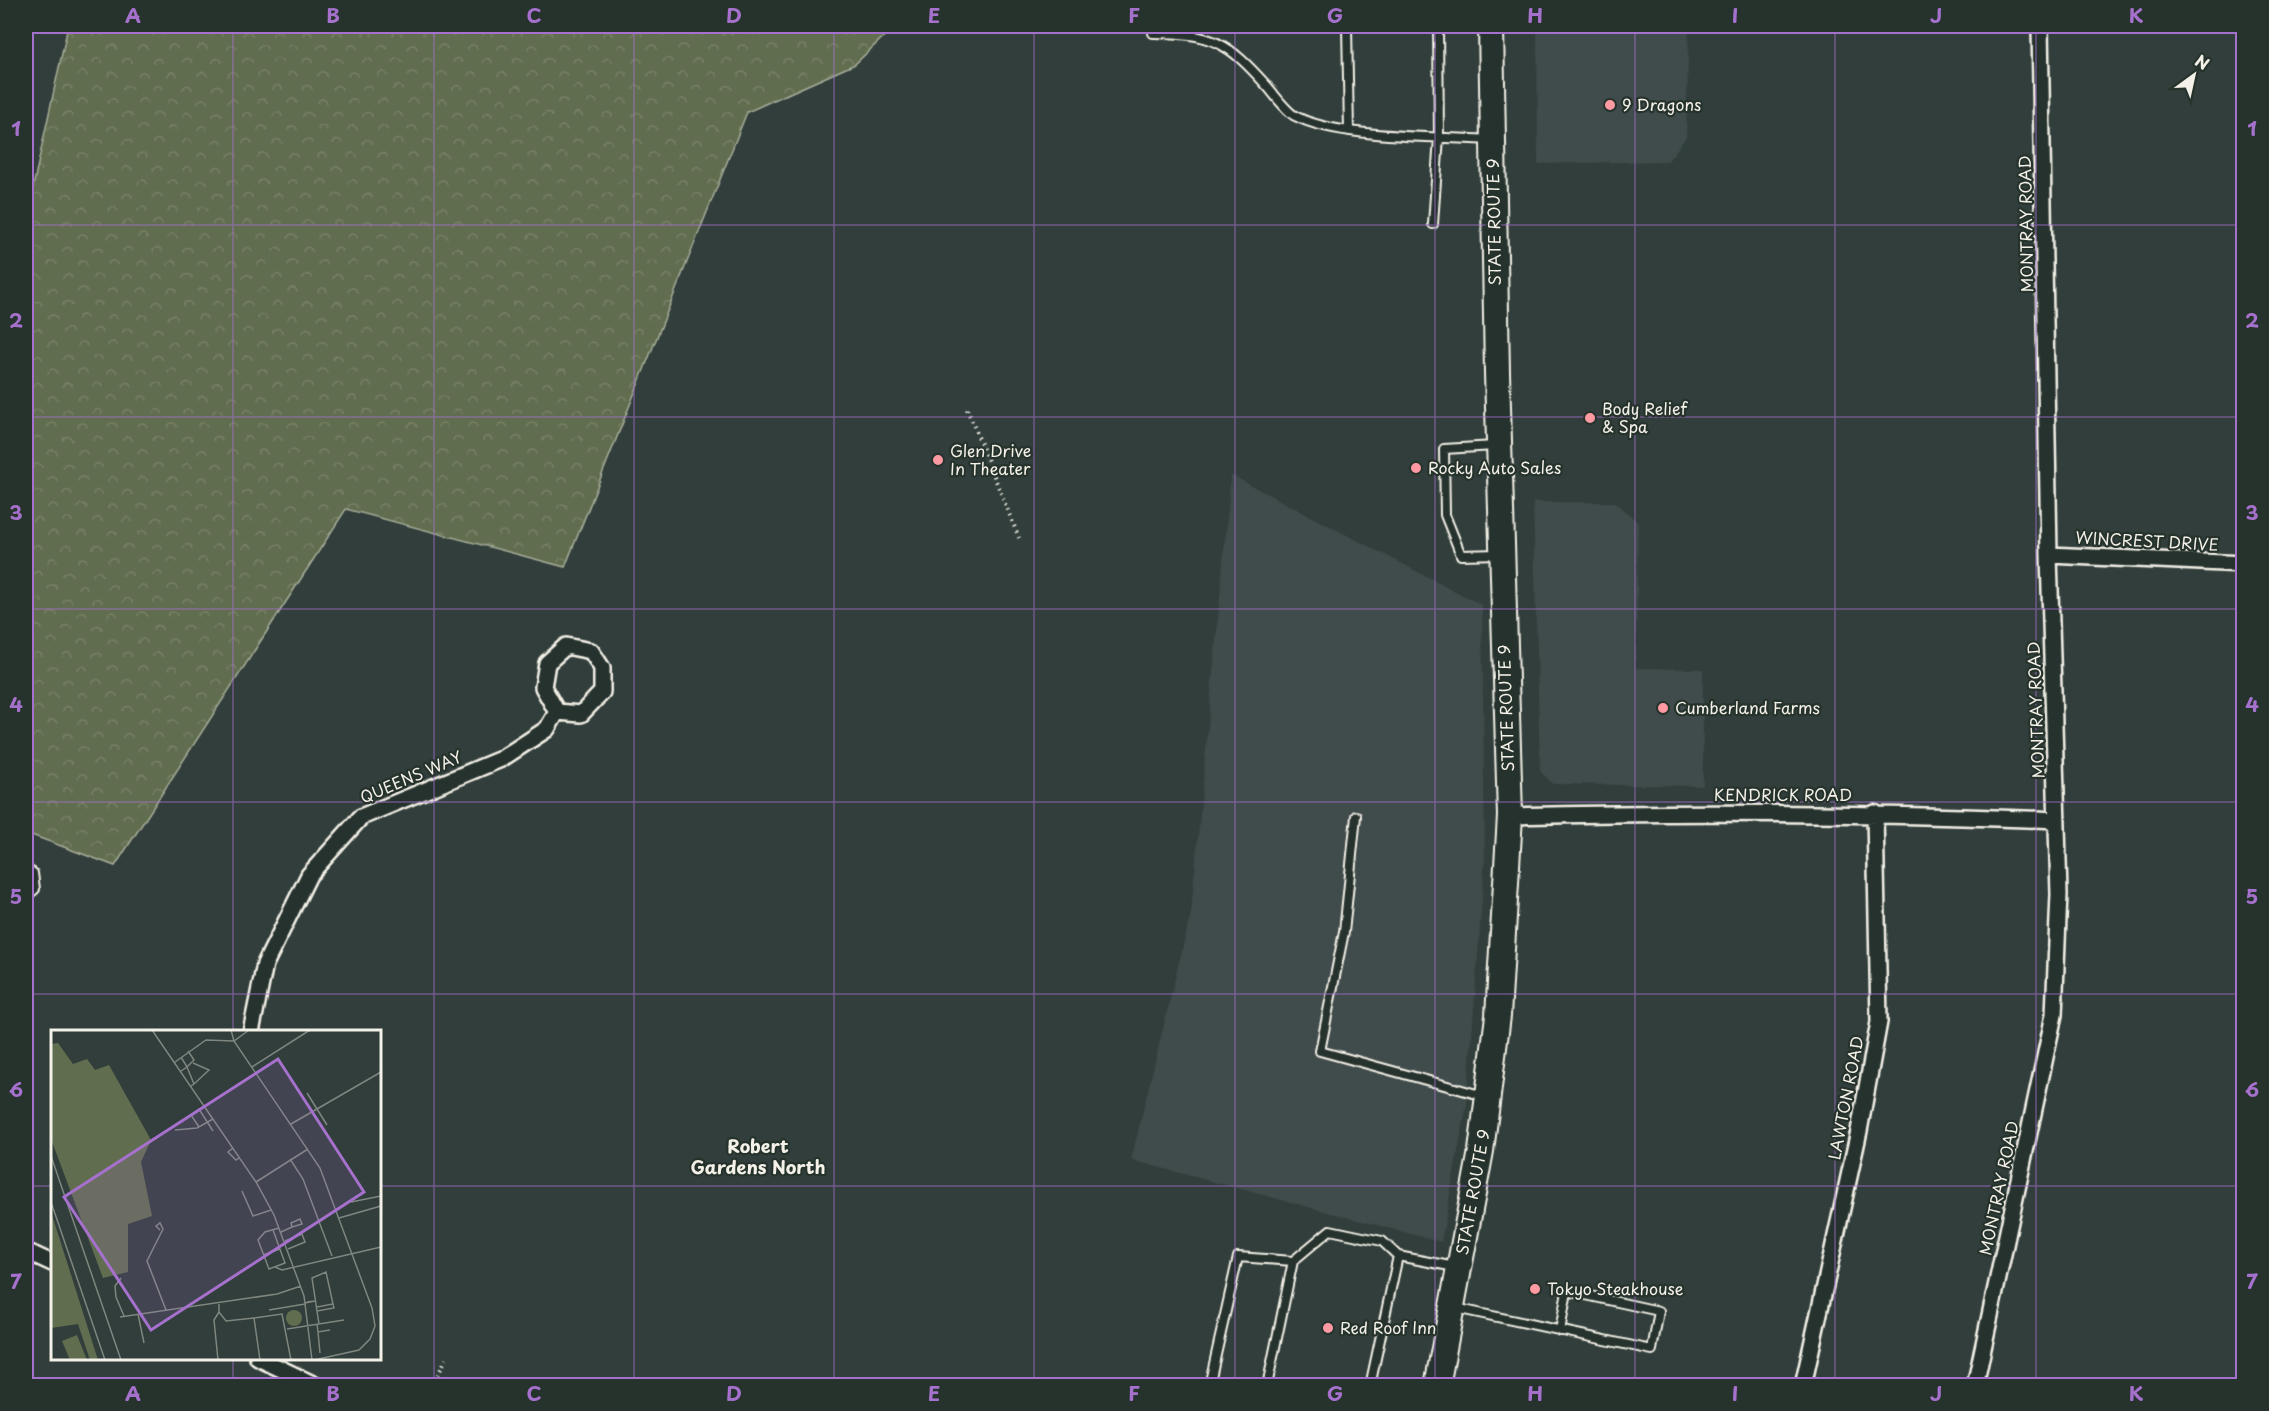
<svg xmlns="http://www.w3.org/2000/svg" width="2269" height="1411" font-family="'Playpen Sans',sans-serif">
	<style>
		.built { fill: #3f4c4c }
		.forest { fill: url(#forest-crowns); stroke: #aaaf9c; stroke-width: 1.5 }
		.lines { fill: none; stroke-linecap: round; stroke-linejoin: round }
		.service-casing { stroke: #f4f1e8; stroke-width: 12 }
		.minor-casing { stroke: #f4f1e8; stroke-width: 20 }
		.primary-casing { stroke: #f4f1e8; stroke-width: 28 }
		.path { stroke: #f4f1e8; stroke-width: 4; stroke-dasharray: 1.5 4.5; stroke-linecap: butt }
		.service { stroke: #26332d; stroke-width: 8 }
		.minor { stroke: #26332d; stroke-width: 15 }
		.primary { stroke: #26332d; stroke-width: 24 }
		.grid { fill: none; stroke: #a571cd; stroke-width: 1.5; stroke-opacity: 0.55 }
		.poi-dot { fill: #ff9aa2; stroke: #26332d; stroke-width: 2 }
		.labels { text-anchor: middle; stroke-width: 4.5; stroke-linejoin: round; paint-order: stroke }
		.poi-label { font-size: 16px; fill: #f4f1e8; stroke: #26332d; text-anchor: start }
		.street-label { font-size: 16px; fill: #f4f1e8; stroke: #26332d }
		.neighbourhood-label { font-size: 18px; font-weight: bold; fill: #f4f1e8; stroke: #26332d }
		.inset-road { fill: none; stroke: #7f8680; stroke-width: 1.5 }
		.view { fill: #a571cd; fill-opacity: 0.15; stroke: #a571cd; stroke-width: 3 }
		.inset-edge { fill: none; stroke: #f4f1e8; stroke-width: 3 }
		.neatline { fill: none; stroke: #a571cd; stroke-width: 2 }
		.grid-label { font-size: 20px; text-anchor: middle; font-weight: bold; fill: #a571cd }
	</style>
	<defs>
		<pattern id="forest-crowns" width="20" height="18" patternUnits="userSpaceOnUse" patternTransform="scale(1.5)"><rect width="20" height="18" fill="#616d4f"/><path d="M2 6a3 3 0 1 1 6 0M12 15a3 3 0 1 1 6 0" fill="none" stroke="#788268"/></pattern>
	</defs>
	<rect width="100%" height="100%" fill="#313e3b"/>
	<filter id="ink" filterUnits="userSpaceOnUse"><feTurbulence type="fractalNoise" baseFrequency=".0167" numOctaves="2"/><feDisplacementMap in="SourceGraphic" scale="12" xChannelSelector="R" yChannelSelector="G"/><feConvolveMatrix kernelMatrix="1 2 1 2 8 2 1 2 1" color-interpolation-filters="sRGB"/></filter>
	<g filter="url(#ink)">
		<path class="built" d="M1537,26H1689L1686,137L1668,161L1538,164Z
			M1231,475L1482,605L1485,859L1467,1104L1441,1242L1131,1160L1191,913Z
			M1533,502H1616L1638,523L1636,668L1703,669V786L1553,784L1540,771Z"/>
		<path class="forest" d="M68,26H895L855,64L747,112L565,567L346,509L115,866L26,833V219Z"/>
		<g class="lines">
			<defs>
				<path id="service" d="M1347,26L1349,131
					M1153,33C1212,33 1228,42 1267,86C1275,95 1285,110 1295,116C1340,139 1436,136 1489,140
					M1433,224L1439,137L1438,26
					M1495,446L1444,449L1445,515L1461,555L1499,554
					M1356,816L1344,932L1320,1051L1484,1096
					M26,869L33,873L35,889L26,897
					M1455,1308L1652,1350L1659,1311L1567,1291L1560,1331
					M1209,1386L1238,1257L1293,1261L1330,1230L1382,1241L1398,1256L1455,1267
					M1267,1386L1293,1261
					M1370,1386L1398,1256"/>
				<path id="minor" d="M2049,555L2244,564
					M566,646L591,651L602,668V692L581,714L557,712L543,687L547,663Z
					M1510,816C1692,811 1874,813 2057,820
					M251,1032L265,964L309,875L361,817L501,759L547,729L557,712
					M26,1251L52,1263
					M258,1358L317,1386
					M1803,1386L1859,1131L1879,1022L1875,813
					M1975,1386L2054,1015L2059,894L2049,555L2040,26"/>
				<path id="primary" d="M1437,1386L1481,1151L1498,1016L1510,816L1497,373L1491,26"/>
			</defs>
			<use href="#service" class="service-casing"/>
			<use href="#minor" class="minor-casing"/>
			<use href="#primary" class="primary-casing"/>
			<path class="path" d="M967,409L1019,538
				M432,1386L446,1359"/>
			<use href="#service" class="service"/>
			<use href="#minor" class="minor"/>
			<use href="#primary" class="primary"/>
		</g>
	</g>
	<path class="grid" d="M233,26V1032M434,26V1386M634,26V1386M834,26V1386M1034,26V1386M1235,26V1386M1435,26V1386M1635,26V1386M1835,26V1386M2036,26V1386M26,225H2244M26,417H2244M26,609H2244M26,802H2244M26,994H2244M26,1186H52M380,1186H2244M233,1358V1386"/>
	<g class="poi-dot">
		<circle cx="1610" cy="105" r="6"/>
		<circle cx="1590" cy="418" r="6"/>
		<circle cx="938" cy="460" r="6"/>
		<circle cx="1416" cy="468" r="6"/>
		<circle cx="1663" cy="708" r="6"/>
		<circle cx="1535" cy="1289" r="6"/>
		<circle cx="1328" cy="1328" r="6"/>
	</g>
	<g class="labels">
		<g class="poi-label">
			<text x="1622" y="111">9 Dragons</text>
			<text x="1602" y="415">Body Relief<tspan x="1602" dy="18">&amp; Spa</tspan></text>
			<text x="950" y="457">Glen Drive<tspan x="950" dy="18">In Theater</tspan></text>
			<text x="1428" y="474">Rocky Auto Sales</text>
			<text x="1675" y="714">Cumberland Farms</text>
			<text x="1547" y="1295">Tokyo Steakhouse</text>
			<text x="1340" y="1334">Red Roof Inn</text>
		</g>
		<g class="street-label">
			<text transform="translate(1494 222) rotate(-91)" y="6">STATE ROUTE 9</text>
			<text transform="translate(2026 224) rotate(-91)" y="6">MONTRAY ROAD</text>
			<text transform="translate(2147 541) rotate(3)" y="6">WINCREST DRIVE</text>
			<text transform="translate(1506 708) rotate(-92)" y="6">STATE ROUTE 9</text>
			<text transform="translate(2036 710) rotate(-92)" y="6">MONTRAY ROAD</text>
			<text transform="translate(411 777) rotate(-23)" y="6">QUEENS WAY</text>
			<text x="1783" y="801">KENDRICK ROAD</text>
			<text transform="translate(1846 1098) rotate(-79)" y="6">LAWTON ROAD</text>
			<text transform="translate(1999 1188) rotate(-78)" y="6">MONTRAY ROAD</text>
			<text transform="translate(1473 1192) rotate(-80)" y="6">STATE ROUTE 9</text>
		</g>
		<g class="neighbourhood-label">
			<text x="758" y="1153">Robert<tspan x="758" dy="21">Gardens North</tspan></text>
		</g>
	</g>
	<g transform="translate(51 1030)">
		<rect width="330" height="330" fill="#313e3b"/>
		<path d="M235 288a8 8 0 1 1 16 0a8 8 0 1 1-16 0Z" fill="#616d4f"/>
		<path d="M7,13L22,34L36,29L44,40L58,35L100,110L90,132L101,186L77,194V242L52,248L0,109V14ZM0,183L2,188L47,330H39L27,294L0,298Z" fill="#616d4f"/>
		<path d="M26,305L36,330H19L11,311Z" fill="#616d4f"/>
		<path class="inset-road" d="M101,0L205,152L223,185L253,266L261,330M180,0L183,11L198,0M137,21L143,30L136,37L143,54L140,56M124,32L155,10L183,11L269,138L321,278L324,296L319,309L308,320L263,330M142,33L158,40L143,54M201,37L259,0M130,41L136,37L130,27M256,63L276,95M240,94L330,42M148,97L140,85L148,79L162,101M124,100L146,98L162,89M182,118L177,122L185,130L188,128M0,126L70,330M239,129L252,149L281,226M205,152L257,119M191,161L202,186L220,180M0,172L54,330M300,172L330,166M288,188L330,176M109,200L105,196L109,193L112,199L96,231L115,280M222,200L234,233L218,239L207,210L214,202L228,198M230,202L241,197L251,194L249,189L240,193L241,197M234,211L251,204L254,212L237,219M212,225L229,219M224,237L231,240L330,217M68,251L70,248L64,256L65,267L73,286M254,273L264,271L256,272M266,277L282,274L275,242L261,248L268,294M218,280L254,274M266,281L283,278L282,274M168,282L175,291L203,288M87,284L93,313M69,287L226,264L250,256M266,294L267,302L279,300M236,299L293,290M267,302L269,323M167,330L163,290L168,282V272M209,330L203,288L231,284L240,330"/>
		<path class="view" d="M227,29L313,162L100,300L13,167Z"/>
		<rect width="330" height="330" class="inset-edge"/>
	</g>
	<rect width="2269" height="1411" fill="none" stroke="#26332d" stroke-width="66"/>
	<g transform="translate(2194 75) rotate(33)" stroke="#26332d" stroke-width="4.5" paint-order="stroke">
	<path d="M0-4.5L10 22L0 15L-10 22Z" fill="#f4f1e8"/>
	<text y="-9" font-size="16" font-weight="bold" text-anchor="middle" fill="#f4f1e8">N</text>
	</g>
	<rect x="33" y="33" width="2203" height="1345" class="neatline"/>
	<g class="grid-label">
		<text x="133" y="23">A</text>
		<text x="333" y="23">B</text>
		<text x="534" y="23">C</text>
		<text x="734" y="23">D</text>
		<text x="934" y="23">E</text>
		<text x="1134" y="23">F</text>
		<text x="1335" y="23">G</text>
		<text x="1535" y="23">H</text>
		<text x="1735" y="23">I</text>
		<text x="1936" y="23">J</text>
		<text x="2136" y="23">K</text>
		<text x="16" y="136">1</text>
		<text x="2252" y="136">1</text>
		<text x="16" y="328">2</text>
		<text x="2252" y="328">2</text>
		<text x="16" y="520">3</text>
		<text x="2252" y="520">3</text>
		<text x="16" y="712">4</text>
		<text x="2252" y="712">4</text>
		<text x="16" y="904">5</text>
		<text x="2252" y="904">5</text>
		<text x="16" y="1097">6</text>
		<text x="2252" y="1097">6</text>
		<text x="16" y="1289">7</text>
		<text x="2252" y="1289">7</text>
		<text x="133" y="1401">A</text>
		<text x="333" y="1401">B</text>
		<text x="534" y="1401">C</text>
		<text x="734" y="1401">D</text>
		<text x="934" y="1401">E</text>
		<text x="1134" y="1401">F</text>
		<text x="1335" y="1401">G</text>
		<text x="1535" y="1401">H</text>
		<text x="1735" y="1401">I</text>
		<text x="1936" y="1401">J</text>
		<text x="2136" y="1401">K</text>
	</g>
</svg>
